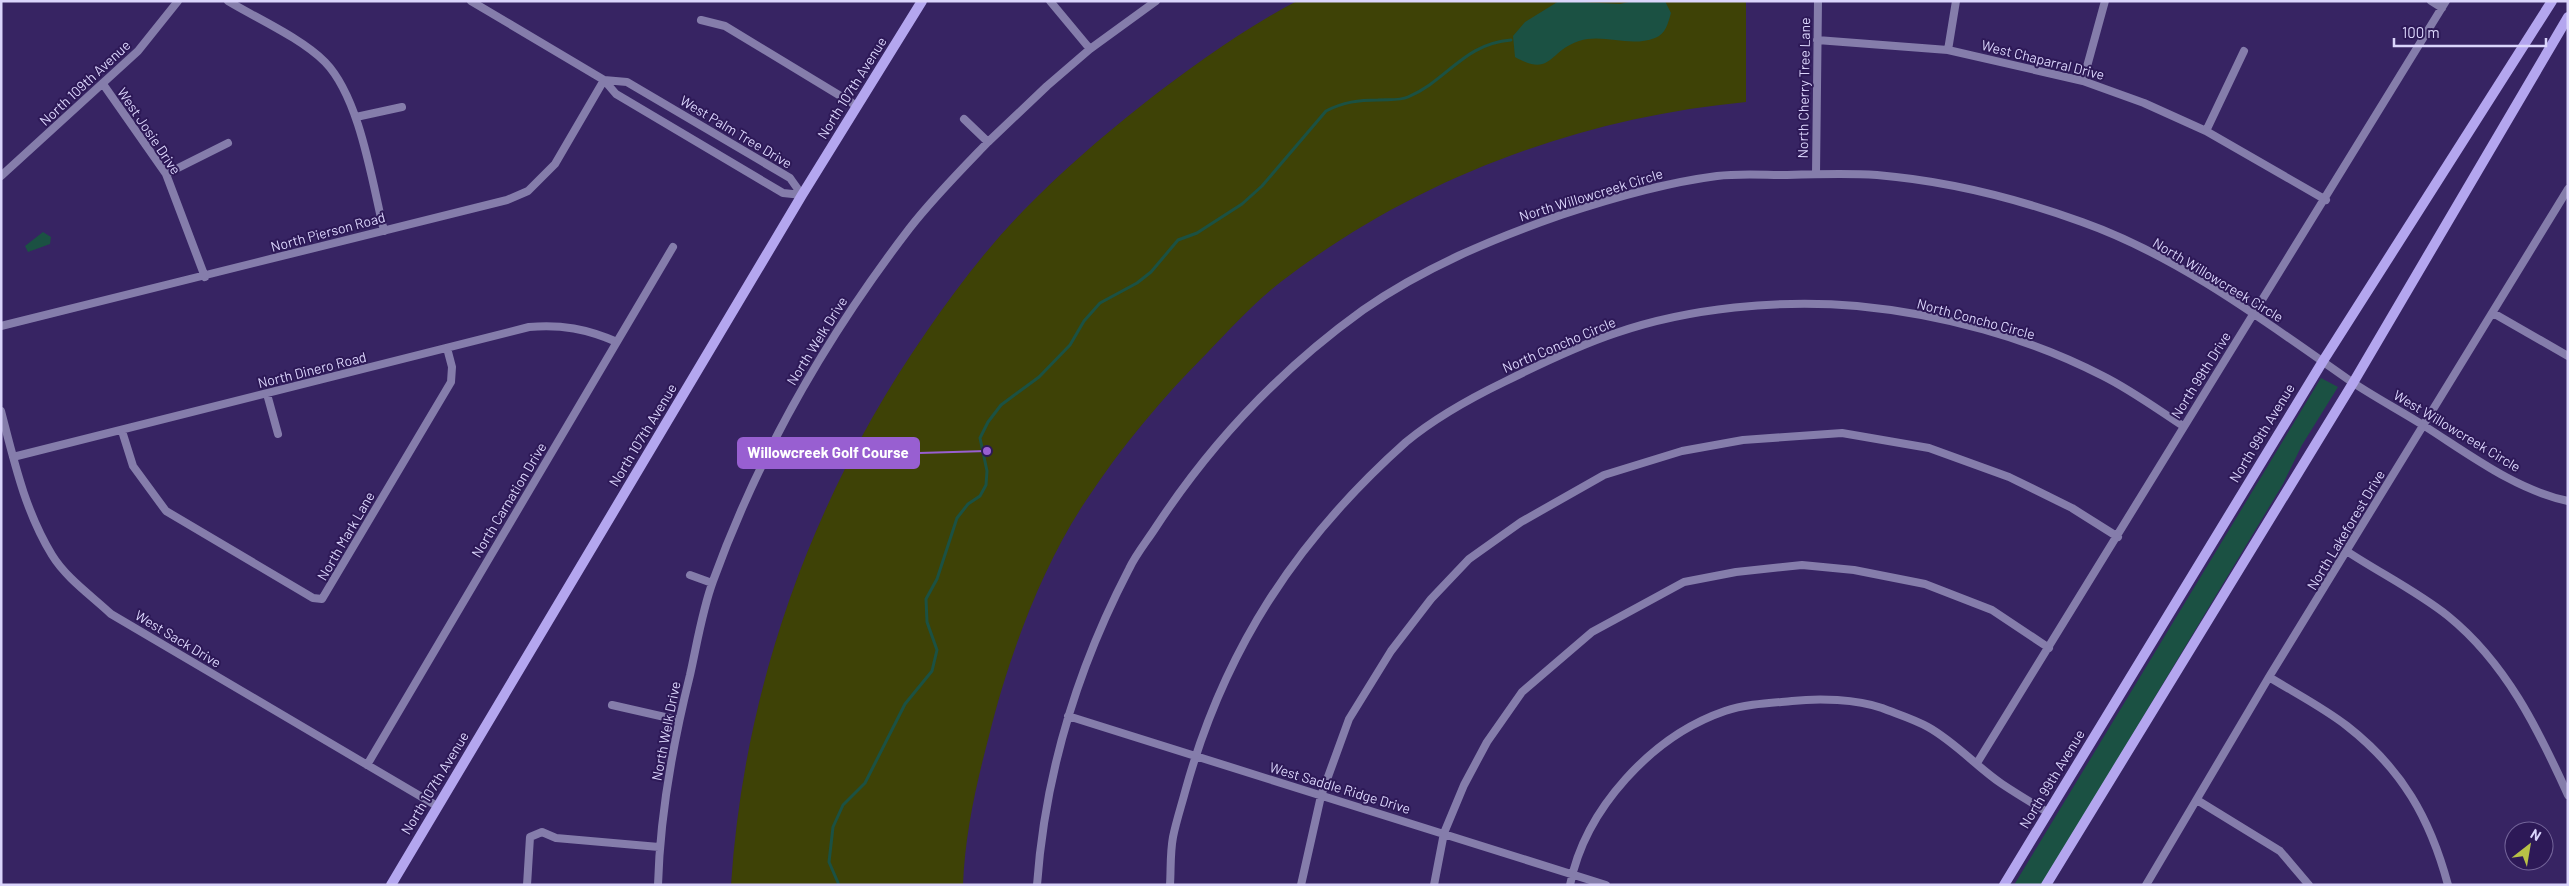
<svg xmlns="http://www.w3.org/2000/svg" width="2569" height="886" font-family="Barlow,sans-serif">
	<style>
		.green { fill: #3e4206 }
		.water { fill: #1b5143 }
		.lines { fill: none; stroke-linecap: round; stroke-linejoin: round }
		.stream { stroke: #1b5143; stroke-width: 3 }
		.street { stroke: #857dab; stroke-width: 8 }
		.secondary { stroke: #b4a6ef; stroke-width: 10 }
		.labels { text-anchor: middle; stroke-width: 4; stroke-linejoin: round; paint-order: stroke }
		.street-label { font-size: 14px; fill: #dbd5fc; stroke: #2d1957 }
		.leader { fill: none; stroke: #985fd1; stroke-width: 2 }
		.callout-dot { fill: #985fd1; stroke: #2d1957; stroke-width: 2 }
		.callout { fill: #985fd1; stroke: #985fd1; stroke-width: 2 }
		.callout-label { font-size: 15px; text-anchor: middle; font-weight: bold; fill: #fff }
	</style>
	<rect width="100%" height="100%" fill="#372463"/>
	<path class="green" d="M1297,1H1746V102C1579,118 1416,178 1282,281C1256,301 1231,328 1208,352C1162,398 1121,447 1085,502C1041,568 1008,659 989,736C976,785 965,834 963,885H731C744,686 813,495 927,331C956,289 987,248 1023,211C1060,173 1100,138 1142,105C1191,67 1242,30 1297,1Z"/>
	<path class="water" d="M1559,1L1620,4L1633,1H1665L1671,13C1668,23 1666,34 1655,38C1629,48 1604,33 1579,41C1548,51 1552,78 1515,57L1513,36L1525,22Z
		M43,232L51,237L50,244L28,252L25,246Z
		M2321,378L2338,387L2302,445L2283,484L2042,885H2014Z"/>
	<g class="lines">
		<path class="stream" d="M839,885L829,862L833,827L843,805L865,783L905,704L932,671L937,650L927,622L926,599L937,579L957,518L968,504L980,496L986,485L987,471L980,438L988,422L1001,405L1039,377L1070,345L1084,321L1100,303L1137,283L1151,272L1178,240L1197,233L1242,204L1262,186L1326,111C1343,102 1359,100 1378,100C1388,99 1399,101 1408,97C1448,80 1463,44 1511,40"/>
		<path class="street" d="M228,1C258,19 301,38 325,62C360,98 372,182 384,231
			M471,1L604,80L616,94L783,193L802,195
			M1050,1L1090,49
			M2431,1L2442,8
			M701,20L725,26L857,106
			M1817,40L1948,50L2083,81L2144,103L2206,131L2326,200
			M1948,50L1956,1
			M604,80L627,82L790,178L802,195
			M2083,81L2105,1
			M103,84L166,174L205,277
			M356,117L402,107
			M2206,131L2244,51
			M988,142L1047,86L1090,49L1156,1
			M166,174L228,143
			M1816,174L1818,1
			M1,176L138,51L178,1
			M2493,313L2568,356
			M1,326L507,200L528,191L555,164L604,80
			M267,394L278,434
			M1,411C14,461 25,511 52,555C66,578 92,596 111,614L437,806
			M122,431L133,466L166,511L313,598L322,599L451,382L452,367L447,348
			M13,457L529,327C561,324 587,329 617,342
			M2348,552C2380,573 2418,592 2448,616C2506,663 2538,729 2568,795
			M690,575L712,583
			M2269,677C2295,693 2324,708 2347,726C2402,769 2430,818 2448,885
			M612,705L678,720
			M1068,716L1606,885
			M1977,763L2446,1
			M367,765L673,247
			M2197,800L2280,851L2309,885
			M527,885L530,837L542,832L556,838L659,847
			M658,885C660,814 673,743 690,675C697,644 702,611 713,581C759,454 827,336 909,229C933,198 961,170 988,142L964,119
			M1037,885C1045,775 1078,667 1129,569C1136,554 1147,541 1156,527C1211,443 1281,369 1363,310C1423,268 1492,239 1561,215C1612,198 1663,183 1717,176C1740,173 1764,175 1787,175C1817,174 1847,173 1877,175C1948,181 2016,198 2082,222C2178,256 2266,322 2349,380C2374,397 2401,411 2426,427C2470,455 2516,490 2568,501
			M1170,885C1171,869 1170,853 1173,837C1176,822 1181,807 1185,792C1224,650 1296,540 1406,442C1435,418 1471,398 1504,382C1540,364 1577,346 1616,333C1688,308 1780,299 1857,306C1941,314 2028,337 2103,376C2131,390 2157,409 2183,426
			M1301,885L1321,796L1349,719L1391,651L1431,599L1469,559L1521,522L1604,475L1682,451L1743,440L1842,433L1929,448L2009,477L2072,508L2118,537
			M1434,885L1444,833L1464,785L1487,742L1522,692L1592,632L1684,582L1736,572L1802,565L1854,570L1925,584L1992,610L2049,648
			M1570,885C1585,809 1652,736 1725,711C1746,704 1770,703 1792,701C1819,698 1856,699 1882,708C1897,714 1914,719 1928,727C1955,742 1977,767 2002,784C2017,794 2032,803 2047,812
			M2146,885L2269,677L2568,189"/>
		<path class="secondary" d="M391,885L802,195L922,1
			M2004,885L2323,361L2552,1
			M2046,885L2353,383L2568,17"/>
	</g>
	<g class="labels">
		<g class="street-label">
			<text transform="translate(2043 60) rotate(14)" y="5">West Chaparral Drive</text>
			<text transform="translate(85 83) rotate(-43)" y="5">North 109th Avenue</text>
			<text transform="translate(852 88) rotate(-58)" y="5">North 107th Avenue</text>
			<text transform="translate(1804 88) rotate(-89)" y="5">North Cherry Tree Lane</text>
			<text transform="translate(149 131) rotate(56)" y="5">West Josie Drive</text>
			<text transform="translate(736 132) rotate(31)" y="5">West Palm Tree Drive</text>
			<text transform="translate(1591 195) rotate(-17)" y="5">North Willowcreek Circle</text>
			<text transform="translate(328 232) rotate(-15)" y="5">North Pierson Road</text>
			<text transform="translate(2218 280) rotate(31)" y="5">North Willowcreek Circle</text>
			<text transform="translate(1976 319) rotate(15)" y="5">North Concho Circle</text>
			<text transform="translate(817 341) rotate(-58)" y="5">North Welk Drive</text>
			<text transform="translate(1559 345) rotate(-23)" y="5">North Concho Circle</text>
			<text transform="translate(312 370) rotate(-14)" y="5">North Dinero Road</text>
			<text transform="translate(2201 375) rotate(-58)" y="5">North 99th Drive</text>
			<text transform="translate(2457 431) rotate(31)" y="5">West Willowcreek Circle</text>
			<text transform="translate(2262 433) rotate(-59)" y="5">North 99th Avenue</text>
			<text transform="translate(643 435) rotate(-59)" y="5">North 107th Avenue</text>
			<text transform="translate(509 500) rotate(-59)" y="5">North Carnation Drive</text>
			<text transform="translate(2346 530) rotate(-59)" y="5">North Lakeforest Drive</text>
			<text transform="translate(346 536) rotate(-60)" y="5">North Mark Lane</text>
			<text transform="translate(178 639) rotate(31)" y="5">West Sack Drive</text>
			<text transform="translate(666 731) rotate(-79)" y="5">North Welk Drive</text>
			<text transform="translate(2052 779) rotate(-59)" y="5">North 99th Avenue</text>
			<text transform="translate(435 783) rotate(-59)" y="5">North 107th Avenue</text>
			<text transform="translate(1340 788) rotate(17)" y="5">West Saddle Ridge Drive</text>
		</g>
	</g>
	<path class="leader" d="M987 451L919 453"/>
	<circle class="callout-dot" cx="987" cy="451" r="5"/>
	<rect class="callout" x="738" y="438" width="181" height="30" rx="5"/>
	<g class="callout-label">
		<text x="828" y="458">Willowcreek Golf Course</text>
	</g>
	<rect width="2569" height="886" fill="none" stroke="#dbd5fc" stroke-width="5"/>
	<g transform="translate(2529 846) rotate(31)"><circle r="24" fill="#2d1957" stroke="#736499"/>
	<path d="M0-4L9 19L0 12L-9 19Z" fill="#b8c147"/>
	<text y="-8" font-size="14" font-weight="bold" text-anchor="middle" fill="#dbd5fc">N</text>
	</g>
	<path d="M2394 38v8h152v-8" fill="none" stroke="#dbd5fc" stroke-width="2.5"/>
	<text x="2402" y="38" font-size="15" fill="#dbd5fc" stroke="#2d1957" stroke-width="4" paint-order="stroke">100 m</text>
</svg>
